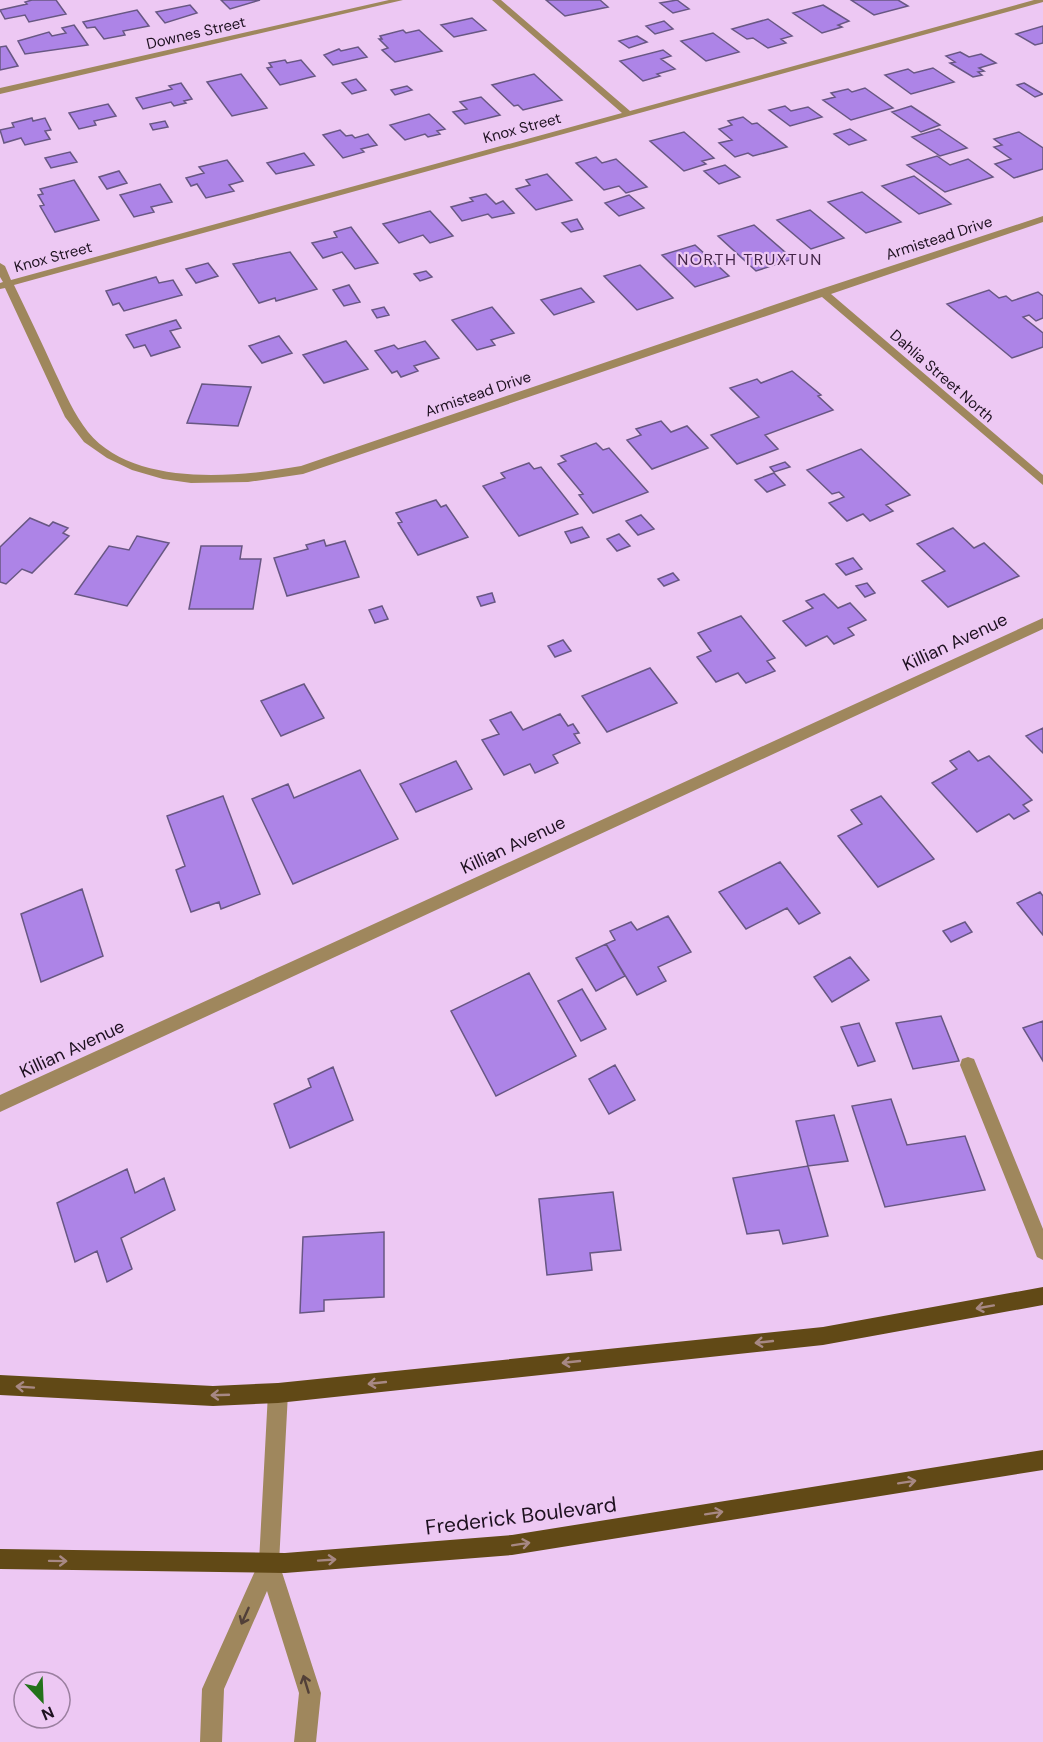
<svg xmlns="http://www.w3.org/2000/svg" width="1043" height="1742" font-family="'DM Sans',sans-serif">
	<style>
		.building { fill: #ad84e7; stroke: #685783; stroke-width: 1.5 }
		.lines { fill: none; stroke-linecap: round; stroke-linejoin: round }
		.minor { fill: #9f875d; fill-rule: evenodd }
		.major { fill: #614916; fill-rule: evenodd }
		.oneway { stroke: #a78884 }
		.oneway2 { stroke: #524038 }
		.labels { text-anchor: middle; stroke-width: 4.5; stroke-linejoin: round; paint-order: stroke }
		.far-street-label { font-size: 15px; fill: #1e1120; stroke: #edc8f3 }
		.far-neighbourhood-label { font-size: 16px; letter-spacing: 1.5px; fill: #442649; stroke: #edc8f3 }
		.street-label { font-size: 18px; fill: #1e1120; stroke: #edc8f3 }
		.near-street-label { font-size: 21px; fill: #1e1120; stroke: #edc8f3 }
	</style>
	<rect width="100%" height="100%" fill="#edc8f3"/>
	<path class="building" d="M32,0H56L66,14L29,22L25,15L5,19L0,10L27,4L25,2Z
		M221,0H260L230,9Z
		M546,0H600L608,7L565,16Z
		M677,0L689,9L673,13L660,3Z
		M851,0H898L908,6L874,15Z
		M190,5L197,13L165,23L156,12Z
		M823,5L849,21L838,25L842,27L822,33L793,13Z
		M137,10L149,26L123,31L125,35L104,39L95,27L87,28L83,22Z
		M472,18L486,30L454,37L441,25Z
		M768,19L792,36L781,39L786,43L768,48L753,38L747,39L732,29Z
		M664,21L673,29L655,34L646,26Z
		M74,25L88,45L25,54L18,41L49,32L52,36L66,33L62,28Z
		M1043,26V43L1035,45L1016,34Z
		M403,30L406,33L419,30L442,51L395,62L382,50L388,48L379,39H382L380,36Z
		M713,33L739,52L706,61L681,41Z
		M637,36L647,42L629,48L619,41Z
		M6,46L18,66L0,70V47Z
		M358,47L367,57L333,65L324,55L339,49L341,51Z
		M663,50L671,56L661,59L675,69L657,74L660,76L643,81L620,61Z
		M960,52L969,57L981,54L996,63L979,68L984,71L978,72L982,75L973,77L950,63L955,62L946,56Z
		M285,60L287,63L301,60L315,76L280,85L267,68L272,67L269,63Z
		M933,68L954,82L911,94L885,75L908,69L914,73Z
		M241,74L267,108L232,116L207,82Z
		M534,74L562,100L523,110L518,105L514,106L492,85Z
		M356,79L366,90L352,94L342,83Z
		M181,83L192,99L184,101L186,103L174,106L171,102L143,109L136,98L172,89L169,86Z
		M1024,83L1043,94L1035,97L1017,85Z
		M407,86L412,90L395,95L391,90Z
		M865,88L893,108L851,120L823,100L835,97L831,93L848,89L852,92Z
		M481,97L500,115L465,124L453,112L467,109L460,102Z
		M108,104L116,116L94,121L96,125L79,129L69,113Z
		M785,106L791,111L808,107L822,117L790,126L769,110Z
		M911,106L940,125L921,132L892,112Z
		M429,114L445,129L437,131L440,134L428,137L425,134L405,140L390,125Z
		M743,117L752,124L757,123L787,147L753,156L748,153L735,157L719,143L732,140L719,129L732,125L728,121Z
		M32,118L33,121L45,118L51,130L45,131L50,139L25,145L21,138L4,143L0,130L14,127L12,123Z
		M165,121L168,127L153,130L150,124Z
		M850,129L866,140L849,145L834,134Z
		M939,129L967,148L940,156L912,137Z
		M340,130L346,136L352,135L355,138L368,134L377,145L361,149L364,152L343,158L323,135Z
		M684,132L714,158L702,161L706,164L684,171L650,141Z
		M1019,132L1043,148V169L1014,178L995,164L1011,159L994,147L1002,145L994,139Z
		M70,152L77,162L51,168L45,158Z
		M304,153L314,165L276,174L267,163Z
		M937,156L950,165L968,159L993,177L945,192L907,165Z
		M596,157L602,163L616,159L647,187L626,193L619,186L604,190L576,163Z
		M227,160L243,181L229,185L234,191L206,198L197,184L191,186L186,178L204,173L199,167Z
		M725,165L740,177L719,184L704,171Z
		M119,171L127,183L107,189L99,177Z
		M547,174L572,200L536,210L516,189L530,185L526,180Z
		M914,176L951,204L919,214L882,186Z
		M74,180L99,220L55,232L40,206L44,205L38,195L43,194L40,189Z
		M160,184L172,202L151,207L154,212L134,217L120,195Z
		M862,192L901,222L866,233L828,202Z
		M486,194L496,204L503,201L514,213L492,218L488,214L462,221L451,207L473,201L470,198Z
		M629,195L644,208L619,216L605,203Z
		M810,210L844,238L811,249L777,220Z
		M430,211L453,236L430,243L423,235L399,243L383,224Z
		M577,219L583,229L571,232L562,223Z
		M754,225L793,259L756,271L718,236Z
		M351,227L378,263L355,269L342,252L323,258L312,243L337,237L334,232Z
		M695,245L729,276L695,287L662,255Z
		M290,252L317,289L276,301L275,298L259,303L233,264Z
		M208,263L218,276L196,283L186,269Z
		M640,265L673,298L637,310L604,276Z
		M426,271L432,277L420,281L414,274Z
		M156,277L159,283L173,280L182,295L124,311L119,303L113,305L106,291Z
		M349,285L360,302L344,306L333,290Z
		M581,288L594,302L554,315L541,300Z
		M989,290L999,298L1006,296L1012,301L1038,292L1043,296V318L1036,321L1029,315L1023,317L1043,333V347L1012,358L947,304Z
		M384,307L389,315L377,318L372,310Z
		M492,307L514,333L491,340L495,345L477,350L452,320Z
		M176,320L181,328L170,331L180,347L151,356L145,345L134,348L126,335Z
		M279,336L292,353L262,363L249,346Z
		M346,341L368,369L324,383L303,355Z
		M425,341L439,358L414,366L418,371L401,377L397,371L392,373L375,351L394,345L398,349Z
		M792,371L821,395L818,396L833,410L765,435L778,449L737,464L711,435L759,417L730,388L757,379L761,383Z
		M202,384L251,387L238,426L187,423Z
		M661,421L671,432L687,426L708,448L652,469L627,440L641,435L636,429Z
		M596,443L603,450L609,448L648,492L593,513L579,495L583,494L558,464L566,461L561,456Z
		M861,449L910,495L886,505L893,511L870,521L863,514L847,521L829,503L844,497L839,492L832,494L807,470Z
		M785,462L790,467L774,472L770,467Z
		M529,463L534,469L541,467L578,514L519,536L483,486L505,478L501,473Z
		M774,473L785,485L767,492L755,480Z
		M436,500L441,507L446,505L468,537L418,555L398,523L402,522L396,513Z
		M641,515L654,529L638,535L626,521Z
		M30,518L49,526L53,522L68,528L63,533L69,536L32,573L22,569L6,584L0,582V547Z
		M582,527L589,537L571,543L565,532Z
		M953,528L974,548L984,543L1019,576L948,607L922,581L945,571L917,544Z
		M619,534L630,546L617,551L607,539Z
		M137,536L169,543L127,606L75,594L109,546L129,550Z
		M324,540L326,546L345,541L359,577L287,596L274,558L308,549L306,545Z
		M201,546H242L240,559H261L253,609H189Z
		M853,558L862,569L846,575L836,564Z
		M673,573L679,580L664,586L658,579Z
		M867,583L875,593L865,597L856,586Z
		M492,593L495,602L481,606L477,597Z
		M824,594L838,608L850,603L866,620L848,628L854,635L834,644L827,636L806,646L783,621L813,608L806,601Z
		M382,606L388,619L375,623L369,610Z
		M741,616L775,658L767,661L775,671L746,683L738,673L716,682L697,657L711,651L698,633Z
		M563,640L571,651L555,657L548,646Z
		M650,668L677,703L607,732L582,696Z
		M304,684L324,718L281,736L261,701Z
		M511,712L523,730L560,714L568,726L573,724L579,733L574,734L580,743L553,755L558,763L535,773L530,764L504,775L482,740L499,734L490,720Z
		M1043,728V753L1026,736Z
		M969,751L978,761L989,756L1032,800L1023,805L1029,811L1014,819L1009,814L977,832L932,783L957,769L950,761Z
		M456,761L472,789L416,812L400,784Z
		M360,770L398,839L293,884L252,799L288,784L294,798Z
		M223,796L260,894L221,909L219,902L191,912L176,870L185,866L167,816Z
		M881,796L934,859L878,887L838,836L862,824L851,810Z
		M780,862L820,913L799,924L787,908L746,929L719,892Z
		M82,889L103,956L41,982L21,914Z
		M1040,892L1043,896V935L1017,903Z
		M668,916L691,952L658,967L666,981L637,995L606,944L615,940L610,931L631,922L637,930Z
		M965,922L972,932L951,942L943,931Z
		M606,944L625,976L596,991L576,958Z
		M850,957L869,980L832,1002L814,977Z
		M529,973L576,1056L496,1096L451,1011Z
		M582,989L606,1029L581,1041L558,1001Z
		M941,1016L959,1061L913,1069L896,1023Z
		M1043,1021V1061L1023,1028Z
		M859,1023L875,1061L858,1066L841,1027Z
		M615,1065L635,1100L609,1114L589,1079Z
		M333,1067L353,1120L290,1148L274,1104L311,1087L308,1079Z
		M891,1099L907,1145L965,1136L985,1190L885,1207L852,1106Z
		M834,1115L848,1161L808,1166L796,1121Z
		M808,1166L828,1236L783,1244L779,1230L747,1234L733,1178Z
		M127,1169L135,1193L164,1178L175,1210L121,1238L132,1269L107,1282L97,1251L75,1262L57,1203Z
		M613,1192L621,1250L590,1253L592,1270L547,1275L539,1199Z
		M384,1232V1297L324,1300V1311L300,1313L303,1237Z"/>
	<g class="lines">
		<path class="minor" d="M389,0H403L0,94V88Z
			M492,0H501L630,111L1034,0H1043V2L14,285C28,314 42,343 55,372C65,393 74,414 88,432C134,488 239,477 301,466L818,290L1043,216V222L831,294L1043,475V485L822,297L303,474L248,482L191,483L163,479L132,470L107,458L84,442L65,417L5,288L0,289V283L3,282L0,277V263L5,266L11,280L622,113Z
			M1043,618V629L0,1112V1095Z
			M968,1057L974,1059L1043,1229V1260L1037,1257L960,1065L962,1059Z
			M278,1383L285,1386L288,1393L279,1563L321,1693L316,1742H294L299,1693L267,1591L224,1689L222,1742H200L202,1689L259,1562L268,1393L271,1386Z"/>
		<path class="major" d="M1043,1287V1305L823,1345L278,1403L213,1406L0,1395V1375L213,1386L278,1383L823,1327Z
			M1043,1450V1470L512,1555L285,1573L0,1569V1549L285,1553L512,1535Z"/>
	</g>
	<defs><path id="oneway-shaft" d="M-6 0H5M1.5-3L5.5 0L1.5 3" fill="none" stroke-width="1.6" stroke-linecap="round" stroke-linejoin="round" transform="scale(1.5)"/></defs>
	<g class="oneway">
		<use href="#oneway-shaft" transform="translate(985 1307) rotate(170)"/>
		<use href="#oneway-shaft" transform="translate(764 1342) rotate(174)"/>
		<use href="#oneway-shaft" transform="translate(571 1362) rotate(174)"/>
		<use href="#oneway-shaft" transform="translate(377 1383) rotate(174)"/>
		<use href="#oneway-shaft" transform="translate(25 1387) rotate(-176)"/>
		<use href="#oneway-shaft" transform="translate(220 1395) rotate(178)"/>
		<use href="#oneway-shaft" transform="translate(907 1482) rotate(-9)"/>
		<use href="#oneway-shaft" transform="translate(714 1513) rotate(-9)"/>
		<use href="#oneway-shaft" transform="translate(521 1544) rotate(-9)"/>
		<use href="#oneway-shaft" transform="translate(327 1560) rotate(-4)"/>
		<use href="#oneway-shaft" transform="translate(58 1561) rotate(1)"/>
	</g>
	<g class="oneway2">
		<use href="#oneway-shaft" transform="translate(245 1616) rotate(114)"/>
		<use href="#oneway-shaft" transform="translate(306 1684) rotate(-107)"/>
	</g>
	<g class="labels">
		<g class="far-street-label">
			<text transform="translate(196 33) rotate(-13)" y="5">Downes Street</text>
			<text transform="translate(522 128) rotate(-15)" y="5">Knox Street</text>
			<text transform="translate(939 238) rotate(-18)" y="5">Armistead Drive</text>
			<text transform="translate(53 257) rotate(-15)" y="5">Knox Street</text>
			<text transform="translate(942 376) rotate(41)" y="5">Dahlia Street North</text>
			<text transform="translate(478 394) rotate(-19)" y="5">Armistead Drive</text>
		</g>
		<g class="far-neighbourhood-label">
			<text x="750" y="265">NORTH TRUXTUN</text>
		</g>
		<g class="street-label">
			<text transform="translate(955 642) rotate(-25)" y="6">Killian Avenue</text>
			<text transform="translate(513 845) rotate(-25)" y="6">Killian Avenue</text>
			<text transform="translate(72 1049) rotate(-25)" y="6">Killian Avenue</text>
		</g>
		<g class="near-street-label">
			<text transform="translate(521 1516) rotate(-7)" y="7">Frederick Boulevard</text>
		</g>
	</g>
	<g transform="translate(42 1700) rotate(157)"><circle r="28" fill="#edc8f3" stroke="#9a7f9f" stroke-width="1.5"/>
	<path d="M0-4.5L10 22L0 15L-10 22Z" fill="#23721a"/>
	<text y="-9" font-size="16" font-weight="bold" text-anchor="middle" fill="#1e1120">N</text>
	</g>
</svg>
